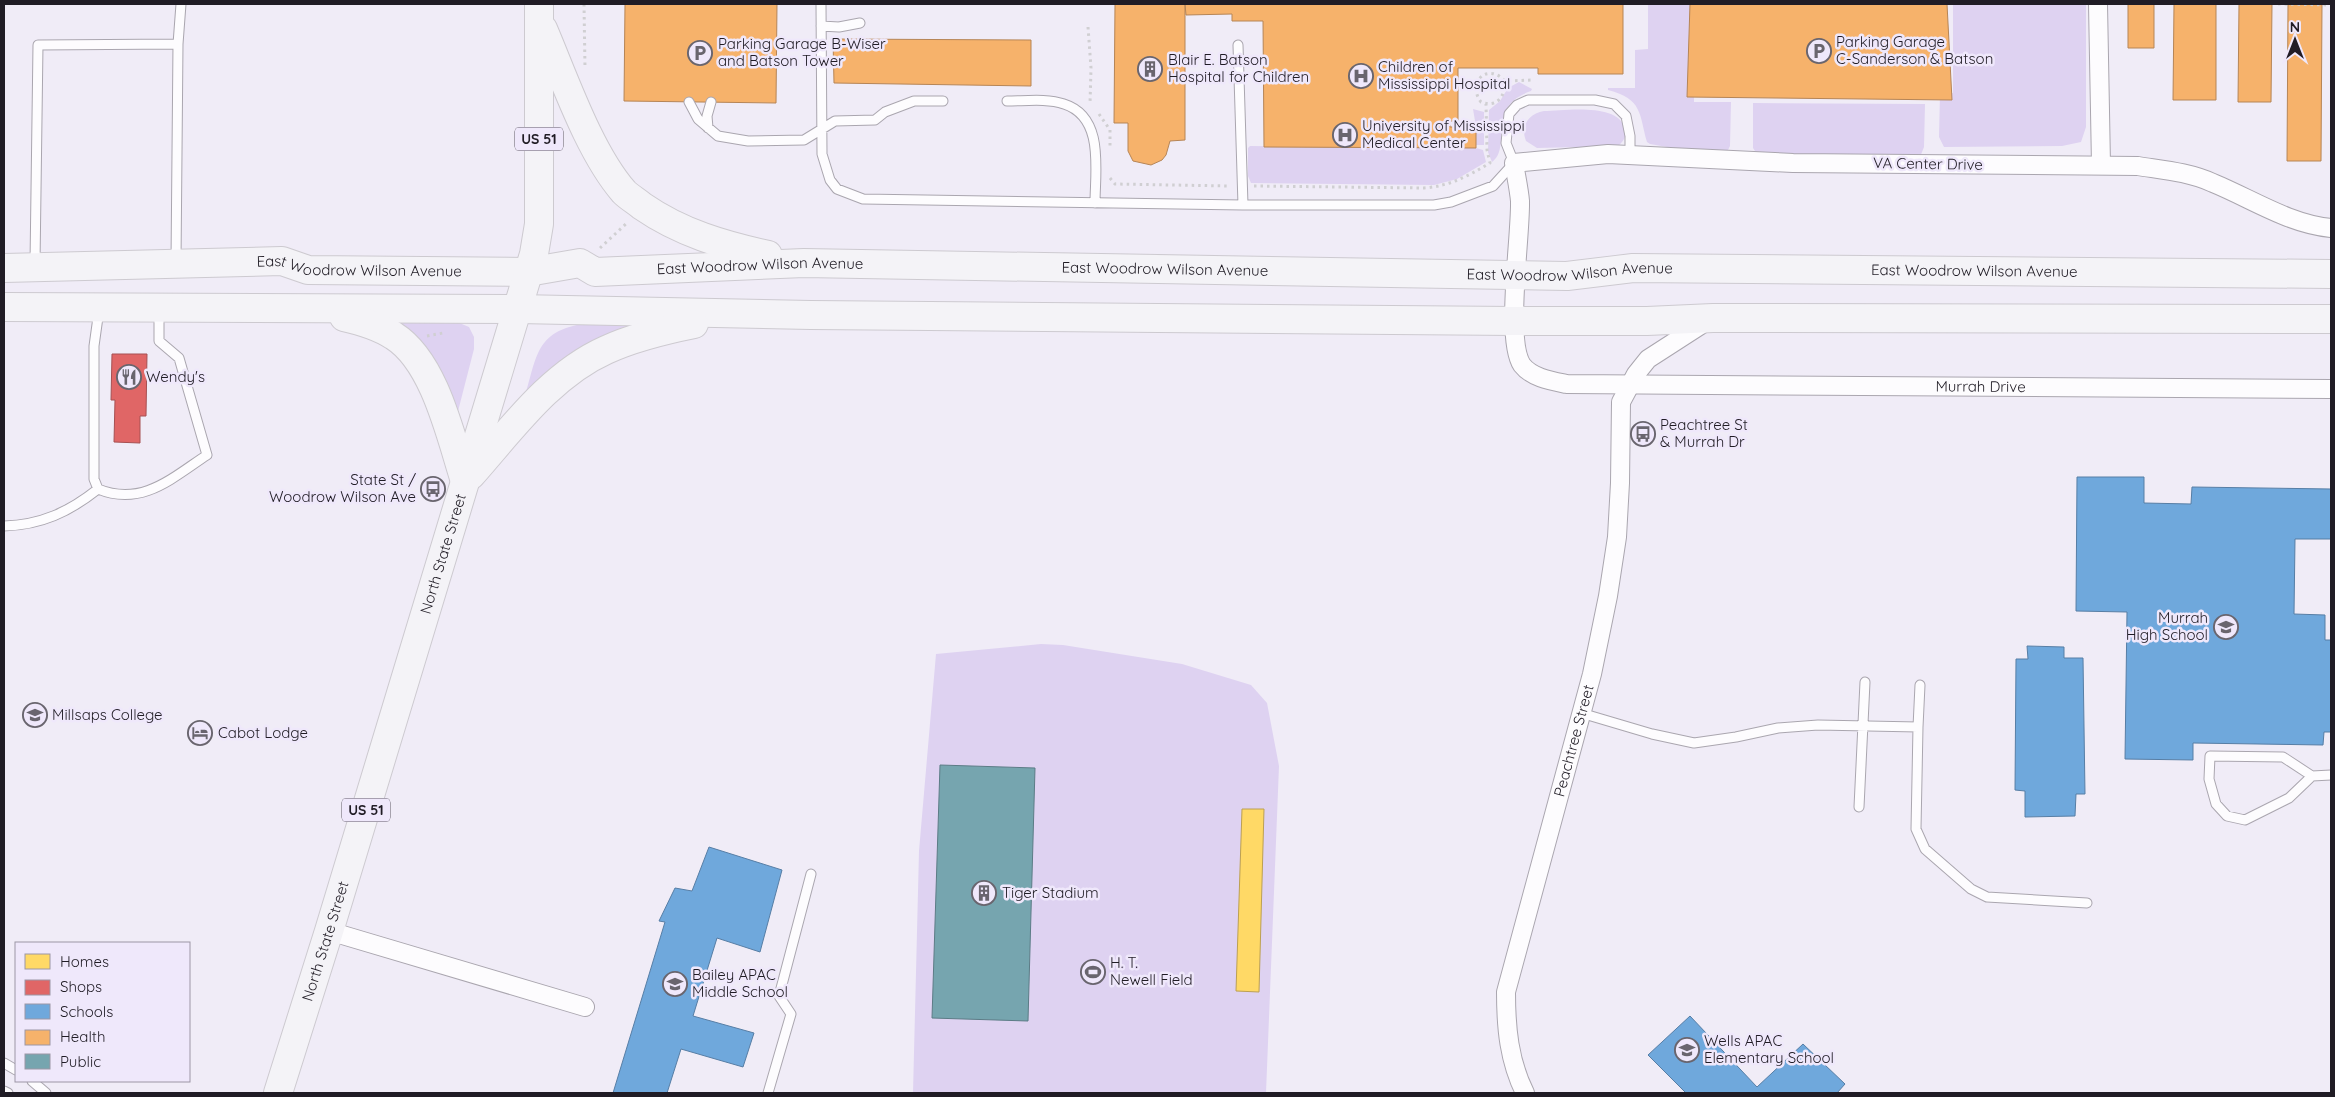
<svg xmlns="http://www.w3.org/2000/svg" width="2335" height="1097" font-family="Quicksand,sans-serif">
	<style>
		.green { fill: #ded2f1 }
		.homes { fill: #ffd966; stroke: #bca052 }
		.shops { fill: #e06666; stroke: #a65052 }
		.schools { fill: #6fa8dc; stroke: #577ea5 }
		.health { fill: #f6b26b; stroke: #b68556 }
		.public { fill: #76a5af; stroke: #5c7c86 }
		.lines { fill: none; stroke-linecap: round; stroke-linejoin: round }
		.lane-casing { stroke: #aaa6af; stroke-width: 11 }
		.street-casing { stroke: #aaa6af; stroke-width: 20 }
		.primary-casing { stroke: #cdcad0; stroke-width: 30 }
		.path { stroke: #d0cfd2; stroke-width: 3; stroke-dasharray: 2.5 4; stroke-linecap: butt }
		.lane { stroke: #fdfcfe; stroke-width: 9 }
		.street { stroke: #fdfcfe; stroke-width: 18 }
		.primary { stroke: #f4f3f7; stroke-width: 28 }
		.labels { text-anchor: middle; stroke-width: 5; stroke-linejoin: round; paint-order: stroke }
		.shield { fill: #efe8fb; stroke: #5e5965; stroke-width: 1 }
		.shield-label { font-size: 14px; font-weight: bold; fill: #201c25 }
		.poi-label { font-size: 15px; fill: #201c25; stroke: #efe8fb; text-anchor: start }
		.street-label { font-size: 15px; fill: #201c25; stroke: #efe8fb }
	</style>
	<rect width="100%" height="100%" fill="#f0ecf7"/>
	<path class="green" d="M1648,4H1695L1694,102H1731L1730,146L1727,152L1719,156L1650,144L1647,142C1639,114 1643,99 1608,90V88H1635V50L1648,49Z
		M1953,4H2086V127L2081,142L2062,146L1944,147L1939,137L1940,94L1953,93Z
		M1519,82L1532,89L1531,91C1484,107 1513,147 1492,162L1488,152L1489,110L1500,101L1508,88Z
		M1753,103L1925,104L1924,147L1920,157L1757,154L1753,148Z
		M1473,109L1484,112V145H1476V127Z
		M1544,111C1564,111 1619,102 1625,129C1627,136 1623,142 1618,146L1537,148L1526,141C1520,126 1529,113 1544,111Z
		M1250,146L1476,148L1483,150L1486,162L1457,179L1434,185L1251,183L1248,176V148Z
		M396,318L452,320L469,327L474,337V349L456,419L417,338Z
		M582,324H652L525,396C537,356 536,332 582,324Z
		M1041,644L1063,645L1182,664L1251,685L1267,703L1279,766L1266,1093H913L919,851L936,654Z"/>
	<path class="homes" d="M1242,809H1264L1259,992L1236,991Z"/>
	<path class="shops" d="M112,354H147L146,416H140V443L114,442L115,400H111Z"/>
	<path class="schools" d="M2077,477H2144V503L2191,504L2192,487L2331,489V539H2295L2294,614L2325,615V640H2331V732H2324L2323,745L2193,743V760L2125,759L2127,612L2076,611Z
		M2027,646L2064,647V658H2083L2085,794H2076L2075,816L2025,817V791L2015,790L2016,659H2028Z
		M709,847L782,870L760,952L717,938L693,1016L754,1033L743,1067L681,1049L667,1093H613L665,922L659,921L675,888L692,891Z
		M1690,1016L1757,1087L1803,1044L1845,1084L1837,1093H1686L1648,1055Z"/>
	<path class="health" d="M625,4H777L776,103L624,101Z
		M1115,4H1185V140L1170,141L1166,155L1162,160L1151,165L1133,161L1128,151V123H1114Z
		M1185,4H1623V74H1538V68H1458V121H1450V127H1476V148L1264,147L1263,21H1232V14L1186,15Z
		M1690,4H1947L1952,100L1687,97Z
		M2128,4H2154V48H2128Z
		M2174,4H2216V100H2173Z
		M2239,4H2272L2271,102H2238Z
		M2288,4H2322L2321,161H2287Z
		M833,39L1031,40V86L834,83Z"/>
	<path class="public" d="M940,765L1035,768L1028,1021L932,1018Z"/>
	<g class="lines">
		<defs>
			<path id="lane" d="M821,4L822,154L830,180L837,189L863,199L1243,205H1434L1451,202L1493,186L1514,163L1506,143L1509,114L1517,105L1528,100H1595L1614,104L1626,116L1630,136V156
				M821,26L839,27L860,23
				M178,44L181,4
				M1238,45L1243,205
				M1007,101C1025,101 1047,98 1064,104C1105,117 1095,171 1095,203
				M689,102L698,119L718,136L748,141L804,140L835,121L875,120L885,112L914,101H943
				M708,128L707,116L711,102
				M35,264L38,45L178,44L176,262
				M99,310L94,346V479L98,489C142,507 172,478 207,455L179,358L159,341V309
				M4,526C41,525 69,512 98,489
				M1581,713L1652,734L1694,743L1736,737L1778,728L1818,725L1918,727L1916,829L1925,849L1971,889L1987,897L2087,903
				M1918,727L1920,685
				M2312,776L2289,798L2245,820L2227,816L2216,804L2209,779L2210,756L2283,757L2312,776L2331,775
				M1859,807L1865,682
				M4,1063L16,1070
				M32,1081L46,1093
				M4,1091L8,1093
				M768,1093L791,1014L779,996L811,874"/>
			<g id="street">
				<path d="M2098,4L2101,165"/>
				<path id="s1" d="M2331,228C2289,224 2252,199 2213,183C2189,172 2163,170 2138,166L1793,163L1608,154L1514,163C1516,176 1519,189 1520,201C1521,235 1505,340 1522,365C1532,378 1552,381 1567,384L2331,389"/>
				<path d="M329,931L585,1007"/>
				<path id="s2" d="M1525,1093C1509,1061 1506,1028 1506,992L1592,674L1608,596L1617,537L1620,483L1621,402L1636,374L1648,359L1710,319"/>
			</g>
			<g id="primary">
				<path d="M543,29C564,78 589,152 624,192C629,197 636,201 642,206C681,233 723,245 768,255"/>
				<path id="s3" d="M4,268L282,261L308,270L528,272L580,263L595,272L804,263L1567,276L1633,268L2331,274"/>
				<path d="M4,307L518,309L811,315L1515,321H1647L1713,318L2331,319"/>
				<path d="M344,317C362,321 379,326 394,336C435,362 451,438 465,481"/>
				<path d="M471,475C511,430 550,375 606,350C634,337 664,330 694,324"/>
				<path id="s4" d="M278,1093L329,931L534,254L539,224V4"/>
			</g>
		</defs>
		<use href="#lane" class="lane-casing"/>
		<use href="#street" class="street-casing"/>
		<use href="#primary" class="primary-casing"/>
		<path class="path" d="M584,4L585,68
			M2278,4L2331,5
			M1088,27L1091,68L1090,104
			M1505,81C1505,96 1498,108 1481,102C1466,82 1488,62 1505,81L1532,80
			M1099,114L1110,130V147
			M1110,178L1115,184L1230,186
			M1254,186L1424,188C1450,186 1468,176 1490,163L1487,150L1486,104
			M600,248L628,222
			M427,336L443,333"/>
		<use href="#lane" class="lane"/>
		<use href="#street" class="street"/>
		<use href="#primary" class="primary"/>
	</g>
	<defs>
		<symbol id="parking-ring" viewBox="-11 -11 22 22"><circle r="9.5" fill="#efe8fb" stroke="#69656e" stroke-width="1.5"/><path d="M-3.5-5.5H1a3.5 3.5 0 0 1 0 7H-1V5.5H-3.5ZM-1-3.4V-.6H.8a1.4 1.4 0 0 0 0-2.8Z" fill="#69656e"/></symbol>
		<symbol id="building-ring" viewBox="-11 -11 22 22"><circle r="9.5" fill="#efe8fb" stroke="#69656e" stroke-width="1.5"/><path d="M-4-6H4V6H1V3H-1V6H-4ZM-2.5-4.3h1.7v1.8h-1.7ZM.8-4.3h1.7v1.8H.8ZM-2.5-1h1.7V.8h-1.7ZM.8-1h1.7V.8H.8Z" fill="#69656e"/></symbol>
		<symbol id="hospital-ring" viewBox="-11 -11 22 22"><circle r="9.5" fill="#efe8fb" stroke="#69656e" stroke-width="1.5"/><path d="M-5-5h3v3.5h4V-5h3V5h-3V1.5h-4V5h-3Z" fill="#69656e"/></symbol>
		<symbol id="restaurant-ring" viewBox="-11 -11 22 22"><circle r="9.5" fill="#efe8fb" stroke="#69656e" stroke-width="1.5"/><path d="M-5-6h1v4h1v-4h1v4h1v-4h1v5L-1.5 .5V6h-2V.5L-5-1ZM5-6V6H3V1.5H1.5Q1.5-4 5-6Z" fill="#69656e"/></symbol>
		<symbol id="bus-ring" viewBox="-11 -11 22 22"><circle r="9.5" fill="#efe8fb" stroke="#69656e" stroke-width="1.5"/><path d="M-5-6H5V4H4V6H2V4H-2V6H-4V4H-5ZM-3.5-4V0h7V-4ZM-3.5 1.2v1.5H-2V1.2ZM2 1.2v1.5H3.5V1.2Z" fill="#69656e"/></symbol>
		<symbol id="school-ring" viewBox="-11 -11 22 22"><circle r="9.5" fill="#efe8fb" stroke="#69656e" stroke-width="1.5"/><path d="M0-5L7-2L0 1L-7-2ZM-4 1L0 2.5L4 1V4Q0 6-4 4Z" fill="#69656e"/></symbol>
		<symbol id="university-ring" viewBox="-11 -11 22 22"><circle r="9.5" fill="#efe8fb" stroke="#69656e" stroke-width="1.5"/><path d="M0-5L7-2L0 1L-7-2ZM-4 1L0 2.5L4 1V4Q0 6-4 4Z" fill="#69656e"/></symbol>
		<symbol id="hotel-ring" viewBox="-11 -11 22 22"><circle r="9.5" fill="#efe8fb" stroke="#69656e" stroke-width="1.5"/><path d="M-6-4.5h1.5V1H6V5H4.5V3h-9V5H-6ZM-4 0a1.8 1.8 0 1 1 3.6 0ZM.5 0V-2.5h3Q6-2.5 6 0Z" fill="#69656e"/></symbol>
		<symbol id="stadium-ring" viewBox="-11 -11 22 22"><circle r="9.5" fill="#efe8fb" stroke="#69656e" stroke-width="1.5"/><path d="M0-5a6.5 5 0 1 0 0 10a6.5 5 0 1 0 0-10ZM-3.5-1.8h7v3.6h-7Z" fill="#69656e"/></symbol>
	</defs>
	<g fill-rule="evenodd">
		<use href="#parking-ring" x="1805" y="37" width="28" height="28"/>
		<use href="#parking-ring" x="686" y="39" width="28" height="28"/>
		<use href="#building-ring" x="1136" y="55" width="28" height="28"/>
		<use href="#hospital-ring" x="1347" y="62" width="28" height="28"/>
		<use href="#hospital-ring" x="1331" y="121" width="28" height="28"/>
		<use href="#restaurant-ring" x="115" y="363" width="28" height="28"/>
		<use href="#bus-ring" x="1629" y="420" width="28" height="28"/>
		<use href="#bus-ring" x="419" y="475" width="28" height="28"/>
		<use href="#school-ring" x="2212" y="613" width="28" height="28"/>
		<use href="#university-ring" x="21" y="701" width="28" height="28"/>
		<use href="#hotel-ring" x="186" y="719" width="28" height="28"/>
		<use href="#building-ring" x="970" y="879" width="28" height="28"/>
		<use href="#stadium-ring" x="1079" y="958" width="28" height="28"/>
		<use href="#school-ring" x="661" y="970" width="28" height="28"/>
		<use href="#school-ring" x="1673" y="1036" width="28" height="28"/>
	</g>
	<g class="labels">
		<g class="shield">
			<rect x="515" y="127.5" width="48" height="23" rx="4"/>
			<rect x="342" y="798.5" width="48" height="23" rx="4"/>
		</g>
		<g class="shield-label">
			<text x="539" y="144">US 51</text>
			<text x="366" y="815">US 51</text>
		</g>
		<g class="poi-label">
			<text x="1836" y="47">Parking Garage<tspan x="1836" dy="17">C-Sanderson &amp; Batson</tspan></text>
			<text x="718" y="49">Parking Garage B-Wiser<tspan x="718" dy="17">and Batson Tower</tspan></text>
			<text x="1168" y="65">Blair E. Batson<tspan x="1168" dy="17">Hospital for Children</tspan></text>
			<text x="1378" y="72">Children of<tspan x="1378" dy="17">Mississippi Hospital</tspan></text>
			<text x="1362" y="131">University of Mississippi<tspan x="1362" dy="17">Medical Center</tspan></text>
			<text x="146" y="382">Wendy's</text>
			<text x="1660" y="430">Peachtree St<tspan x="1660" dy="17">&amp; Murrah Dr</tspan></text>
			<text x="416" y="485" text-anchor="end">State St /<tspan x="416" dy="17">Woodrow Wilson Ave</tspan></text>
			<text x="2208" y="623" text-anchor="end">Murrah<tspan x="2208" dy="17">High School</tspan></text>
			<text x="52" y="720">Millsaps College</text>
			<text x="218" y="738">Cabot Lodge</text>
			<text x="1002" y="898">Tiger Stadium</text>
			<text x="1110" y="968">H. T.<tspan x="1110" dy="17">Newell Field</tspan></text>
			<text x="692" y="980">Bailey APAC<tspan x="692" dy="17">Middle School</tspan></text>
			<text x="1704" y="1046">Wells APAC<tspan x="1704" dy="17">Elementary School</tspan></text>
		</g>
		<g class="street-label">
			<text transform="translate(1928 164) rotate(1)" y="5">VA Center Drive</text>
			<text dy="5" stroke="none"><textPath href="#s3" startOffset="356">East Woodrow Wilson Avenue</textPath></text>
			<text dy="5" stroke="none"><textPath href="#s3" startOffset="761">East Woodrow Wilson Avenue</textPath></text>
			<text dy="5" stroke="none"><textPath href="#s3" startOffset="1166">East Woodrow Wilson Avenue</textPath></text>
			<text dy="5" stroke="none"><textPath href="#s3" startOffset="1571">East Woodrow Wilson Avenue</textPath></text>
			<text dy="5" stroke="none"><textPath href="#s3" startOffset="1976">East Woodrow Wilson Avenue</textPath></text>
			<text dy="5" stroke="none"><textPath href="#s1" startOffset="1496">Murrah Drive</textPath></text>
			<text dy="5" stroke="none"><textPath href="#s4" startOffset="564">North State Street</textPath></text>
			<text dy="5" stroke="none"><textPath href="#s2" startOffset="364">Peachtree Street</textPath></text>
			<text dy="5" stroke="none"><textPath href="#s4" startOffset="159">North State Street</textPath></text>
		</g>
	</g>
	<rect width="2335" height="1097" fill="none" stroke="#201c25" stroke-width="10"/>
	<rect x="15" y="942" width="175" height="140" fill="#efe8fb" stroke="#9c96a5"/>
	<rect x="25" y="954" width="25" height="15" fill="#ffd966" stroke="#9c96a5"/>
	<text x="60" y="967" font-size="15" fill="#201c25">Homes</text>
	<rect x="25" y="980" width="25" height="15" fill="#e06666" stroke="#9c96a5"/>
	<text x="60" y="992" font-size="15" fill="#201c25">Shops</text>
	<rect x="25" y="1004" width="25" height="15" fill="#6fa8dc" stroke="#9c96a5"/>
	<text x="60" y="1017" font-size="15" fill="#201c25">Schools</text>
	<rect x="25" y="1030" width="25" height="15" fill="#f6b26b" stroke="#9c96a5"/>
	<text x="60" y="1042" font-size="15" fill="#201c25">Health</text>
	<rect x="25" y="1054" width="25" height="15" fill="#76a5af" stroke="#9c96a5"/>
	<text x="60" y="1067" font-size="15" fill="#201c25">Public</text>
	<g transform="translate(2295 40)" stroke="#efe8fb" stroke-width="4" paint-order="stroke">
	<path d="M0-4L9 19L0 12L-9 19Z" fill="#201c25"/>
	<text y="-8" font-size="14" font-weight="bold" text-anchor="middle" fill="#201c25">N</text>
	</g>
</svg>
